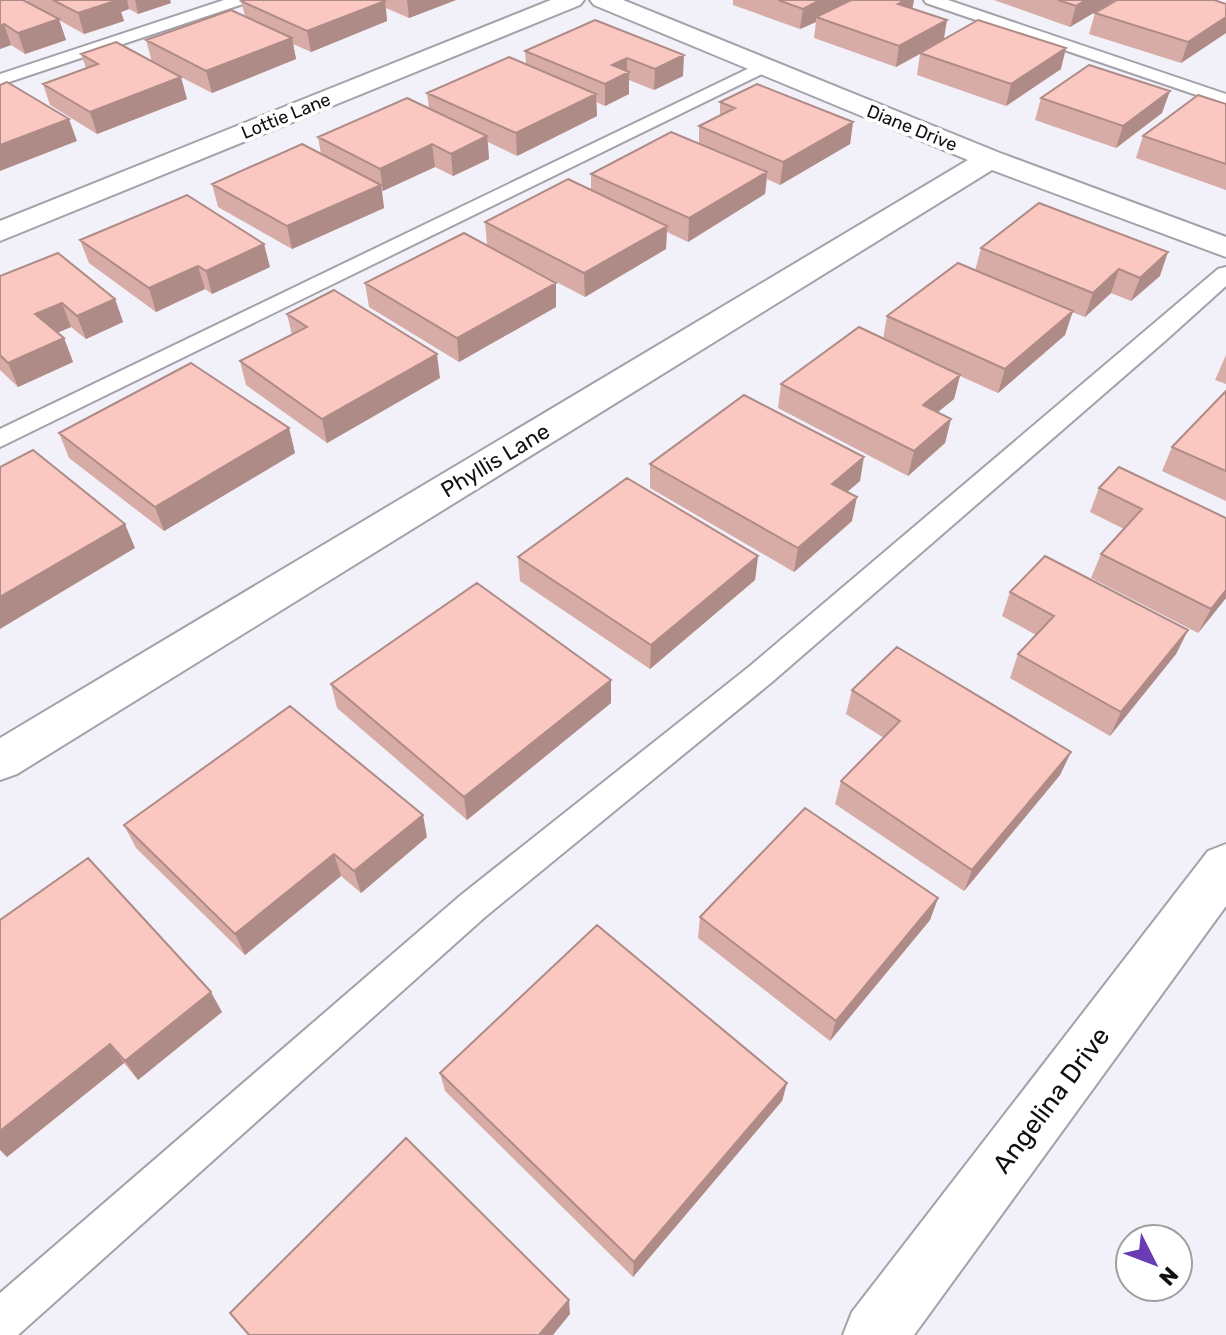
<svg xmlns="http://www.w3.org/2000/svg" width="1226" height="1335" font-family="Rubik,sans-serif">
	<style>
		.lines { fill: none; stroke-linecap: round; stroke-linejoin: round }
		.lane-casing { stroke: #a3a1a9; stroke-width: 4 }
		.street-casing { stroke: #a3a1a9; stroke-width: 4 }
		.lane { fill: #fff; fill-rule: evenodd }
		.street { fill: #fff; fill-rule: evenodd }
		.wall { fill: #d7aba6 }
		.shaded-wall { fill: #af8b87 }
		.building { fill: #fac7c1; stroke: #af8b87; stroke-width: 2 }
		.labels { text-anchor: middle; stroke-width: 8; stroke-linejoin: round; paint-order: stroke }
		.far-street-label { font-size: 18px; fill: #101012; stroke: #fff }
		.street-label { font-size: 22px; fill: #101012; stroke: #fff }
		.near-street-label { font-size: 26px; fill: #101012; stroke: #fff }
	</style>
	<rect width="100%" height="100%" fill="#f2f0f8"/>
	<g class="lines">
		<defs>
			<path id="lane" d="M224,0H248L246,3L0,85V74Z
				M924,0H948L1226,94V105L926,3Z
				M762,62L768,63L771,67L768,71L0,447V429Z
				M1226,267V286L1165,341L772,682L485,917L18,1335H0V1293L461,895L750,666L1218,269Z"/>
			<path id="street" d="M551,0H584L580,5L0,241V221Z
				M590,0H623L1000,153L1226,237V257L992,170L17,774L0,780V738L968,160L594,5Z
				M1226,844V906L914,1335H843L852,1312L1208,851Z"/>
		</defs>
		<use href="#lane" class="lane-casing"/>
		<use href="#street" class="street-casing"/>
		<use href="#lane" class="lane"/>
		<use href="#street" class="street"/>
	</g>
	<path class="wall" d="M0,0L28,3L27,0H170L171,3L138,14L129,9L121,12L124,21L84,34L59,20L66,40L25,54L11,45L0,49Z
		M243,0H456L409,18L386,8L387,21L311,52L293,44L296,59L212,93L152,62L146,40L245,16L241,1Z
		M733,0H914L912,8L947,20L944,40L1061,69L1006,106L917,75L920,54L896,67L814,38L816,22L800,29L733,5Z
		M994,0H1115L1070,27Z
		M1226,4V33L1181,63L1089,34L1095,13Z
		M595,20L683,76L654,90L629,80V94L605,106L596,102L597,116L517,156L488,142L489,159L453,176L435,167L382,191L384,208L292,249L218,207L212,184L321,154L318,137L429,109L427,93L526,64L525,51Z
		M81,54L187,99L97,134L50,105L43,84L86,68Z
		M1041,98L1162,113L1116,148L1035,120Z
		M720,102L853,122L850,144L780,185L767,179L765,194L688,242L667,232L666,249L585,297L487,245L485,222L591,190V174L699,143V126L720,116Z
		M1226,104V190L1136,158L1143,136Z
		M80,240L270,267L212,294L205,289L156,312L89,263Z
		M981,248L1160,276L1131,301L1111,293L1085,317L1072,312L1065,335L998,393L960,376L954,399L938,412L951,419L945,443L908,476L778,408L781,384L883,339L887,316L975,271Z
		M0,276L115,299L123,322L86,339L71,327L57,333L64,338L73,362L18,387L0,370Z
		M365,283L556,307L459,362L369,307Z
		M287,314L440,378L327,443L246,385L240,361L292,335Z
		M1226,355V384L1215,380Z
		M1226,390V501L1162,471L1172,447Z
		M289,428L295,453L164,531L69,458L59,433Z
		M650,464L860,481L847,492L852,521L794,572L650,488Z
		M1119,467L1226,598L1198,633L1091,578L1101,554L1124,529L1090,512L1099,488Z
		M758,556L755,580L650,669L520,581L518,557Z
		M1010,592L1188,630L1176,654L1110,736L1010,678L1018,654L1036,635L1002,616Z
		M331,684L611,703L467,820L337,708Z
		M852,690L1071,752L1060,775L964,891L835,804L841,781L884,738L846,714Z
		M124,825L427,837L361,893L341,876L245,955L136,848Z
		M938,898L930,920L830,1041L698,938L700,917Z
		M0,920L222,1012L138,1080L124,1063L7,1157Z
		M440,1073L787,1083L782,1101L633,1277L445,1091Z"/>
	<path class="shaded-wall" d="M109,0H127L129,9L121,12L124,21L84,34L78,13Z
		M135,0H170L171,3L138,14Z
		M407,0H456L409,18Z
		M820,0H859L816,17V22L800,29L803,9Z
		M905,0H914L911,15L898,4Z
		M1086,0H1115L1070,27L1076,6Z
		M385,1L387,21L311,52L307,31Z
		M1226,17V33L1181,63L1188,42Z
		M59,19L66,40L25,54L18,33Z
		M947,20L943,41L896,67L899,46Z
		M4,24L11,45L0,49V26Z
		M292,38L296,59L212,93L206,71Z
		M1066,48L1061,69L1006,106L1011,84Z
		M684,55L683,76L654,90L655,69Z
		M627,58V73L629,72V94L605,106V84L612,65Z
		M181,77L187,99L97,134L90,112Z
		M1170,91L1162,113L1116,148L1123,126Z
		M596,94L597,116L517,156L516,133Z
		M69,119L77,141L0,171V145Z
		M853,122L850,144L780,185L783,162Z
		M487,136L489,159L453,176L451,154Z
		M432,144L435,167L383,191L380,169Z
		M767,172L765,194L688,242L689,218Z
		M381,185L384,208L292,249L287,226Z
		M667,226L666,249L585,297L584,273Z
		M264,244L270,267L212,294L206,271Z
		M1168,252L1160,276L1131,301L1140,278Z
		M198,266L205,289L156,312L149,288Z
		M1119,269L1111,293L1085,317L1093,293Z
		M556,283V307L459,362L457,338Z
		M115,299L123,322L86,339L77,316Z
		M62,303L71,327L45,338L35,314Z
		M1073,311L1065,335L998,393L1005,369Z
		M64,338L73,362L18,387L8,363Z
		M437,354L440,378L327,443L322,419Z
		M960,375L954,399L917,429L923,405Z
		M951,419L945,443L908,476L914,451Z
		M289,428L295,453L164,531L155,507Z
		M864,457L860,481L828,508L832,484Z
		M857,497L852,521L794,572L798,548Z
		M125,524L135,548L0,629V597Z
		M758,556L755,580L650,669L651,645Z
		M1226,590V598L1198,633L1211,609Z
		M1188,630L1176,654L1110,736L1121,712Z
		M611,680V703L467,820L464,797Z
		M1071,752L1060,775L964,891L972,870Z
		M423,815L427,837L361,893L354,871Z
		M334,854L341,876L245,955L235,934Z
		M938,898L930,920L830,1041L836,1021Z
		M211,992L222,1012L138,1080L125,1061Z
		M110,1044L124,1063L7,1157L0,1150V1131Z
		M787,1083L782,1101L633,1277L634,1262Z
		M569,1300L570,1314L553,1335H539Z"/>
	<path class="building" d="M0,0H23L59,19L18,33L4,24L0,26Z
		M53,0H118L78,13Z
		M243,0H383L385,1L307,31L241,1Z
		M778,0H820L803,9Z
		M851,0H905L898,4L947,20L899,46L816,17Z
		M1058,0H1086L1076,6Z
		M1117,0H1214L1226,4V17L1188,42L1095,13Z
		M231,10L292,38L206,71L146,40Z
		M595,20L684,55L655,69L627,58L612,65L629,72L605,84L525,51Z
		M978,20L1066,48L1011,84L920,53Z
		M116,42L181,77L90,112L43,84L98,64L81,54Z
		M509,57L596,94L516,133L427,93Z
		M1089,65L1170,91L1123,126L1041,98Z
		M7,82L69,119L0,145V85Z
		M757,84L853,122L783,162L699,126L735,108L720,102Z
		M1198,95L1226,104V164L1143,136Z
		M407,98L487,136L451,154L432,144L380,169L318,137Z
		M671,132L767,172L689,218L591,174Z
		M302,144L381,185L287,226L212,184Z
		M568,179L667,226L584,273L485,222Z
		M187,195L264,244L206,271L198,266L149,288L80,240Z
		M1039,203L1168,252L1140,278L1119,269L1093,293L981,248Z
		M464,233L556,283L457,338L365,283Z
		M58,253L115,299L77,316L62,303L35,314L64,338L8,363L0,355V276Z
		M958,263L1073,311L1005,369L887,316Z
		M334,290L437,354L322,419L240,361L307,327L287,314Z
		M859,327L960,375L923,405L951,419L914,451L781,384Z
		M191,363L289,428L155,507L59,433Z
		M1226,391V471L1172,447Z
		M744,395L864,457L832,484L857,497L798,548L650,464Z
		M33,450L125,524L0,597V467Z
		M1119,467L1226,518V590L1211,609L1101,554L1142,509L1099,488Z
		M627,478L758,556L651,645L518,557Z
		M1045,556L1188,630L1121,712L1018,654L1054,616L1010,592Z
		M477,583L611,680L464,797L331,684Z
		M897,647L1071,752L972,870L841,781L900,721L852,690Z
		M290,706L423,815L354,871L334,854L235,934L124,825Z
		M805,808L938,898L836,1021L700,917Z
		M88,858L211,992L125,1061L110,1044L0,1131V920Z
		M597,925L787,1083L634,1262L440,1073Z
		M406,1138L569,1300L539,1335H249L230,1313Z"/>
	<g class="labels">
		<g class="far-street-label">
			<text transform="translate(286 116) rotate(-22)" y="6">Lottie Lane</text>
			<text transform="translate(912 128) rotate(22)" y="6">Diane Drive</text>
		</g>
		<g class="street-label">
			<text transform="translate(495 460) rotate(-31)" y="8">Phyllis Lane</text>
		</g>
		<g class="near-street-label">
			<text transform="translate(1051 1100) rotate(-53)" y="9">Angelina Drive</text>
		</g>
	</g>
	<g transform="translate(1154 1263) rotate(132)"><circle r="38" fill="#ffffff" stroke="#9f9fa0" stroke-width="2"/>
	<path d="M0-6L14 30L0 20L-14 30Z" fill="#6a3cb3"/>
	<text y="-12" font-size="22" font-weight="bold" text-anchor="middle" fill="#101012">N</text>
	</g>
</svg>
